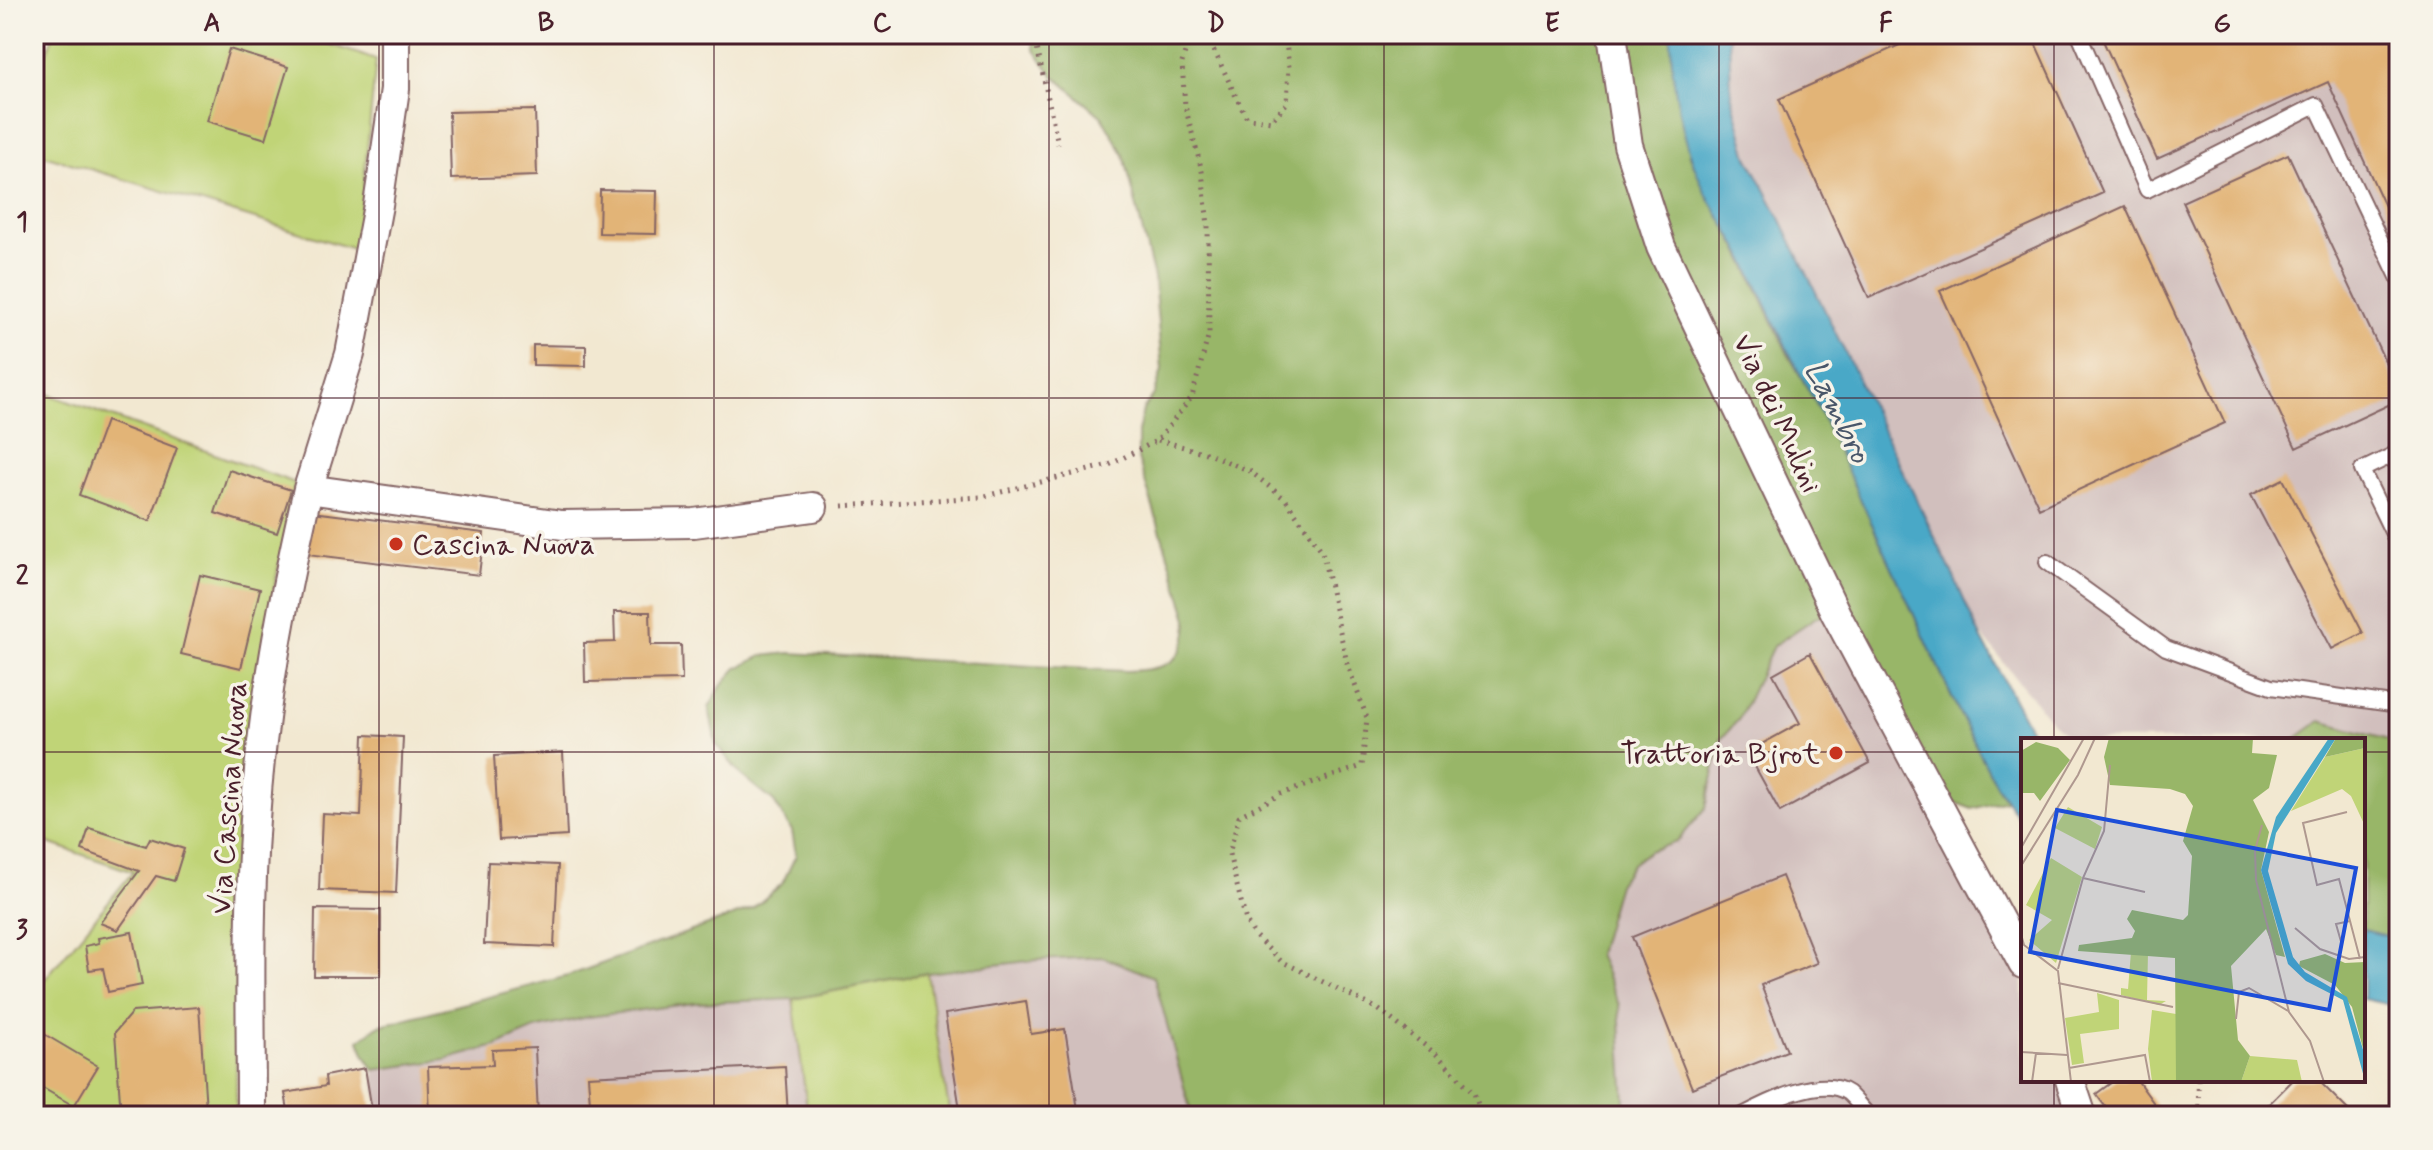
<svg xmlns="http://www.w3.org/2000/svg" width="2433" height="1150" font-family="Mynerve,sans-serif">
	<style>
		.industrial { fill: #d1bfbd }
		.green { fill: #c0d477; stroke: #857a51; stroke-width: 2 }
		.forest { fill: #98b668; stroke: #716a4a; stroke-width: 2 }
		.water { fill: #48a8c7; stroke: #496479; stroke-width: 2 }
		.building { fill: #e2b477 }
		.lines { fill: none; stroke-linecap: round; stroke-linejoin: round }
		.lane-casing { stroke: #856565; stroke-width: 18 }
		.street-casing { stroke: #856565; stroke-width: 32 }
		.path { stroke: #856565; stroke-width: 5; stroke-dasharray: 2 6; stroke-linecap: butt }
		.lane { stroke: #fff; stroke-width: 14 }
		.street { stroke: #fff; stroke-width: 28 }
		.grid { fill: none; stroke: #4a1f2b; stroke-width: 2; stroke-opacity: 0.55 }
		.poi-dot { fill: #c8321e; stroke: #f7f3e8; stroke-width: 3 }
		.labels { text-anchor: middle; stroke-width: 7; stroke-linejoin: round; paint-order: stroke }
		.street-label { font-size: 30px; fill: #4a1f2b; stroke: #f7f3e8 }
		.poi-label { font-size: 30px; fill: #4a1f2b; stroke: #f7f3e8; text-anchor: start }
		.water-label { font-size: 32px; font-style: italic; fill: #495669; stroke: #f7f3e8 }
		.inset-road { fill: none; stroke: #af988f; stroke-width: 2 }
		.view { fill: #1d4ed8; fill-opacity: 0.15; stroke: #1d4ed8; stroke-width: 4 }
		.inset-edge { fill: none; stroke: #4a1f2b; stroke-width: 4 }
		.neatline { fill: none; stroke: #4a1f2b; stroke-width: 3 }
		.grid-label { font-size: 26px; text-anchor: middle; font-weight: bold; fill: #4a1f2b }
	</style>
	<rect width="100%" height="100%" fill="#f7f3e8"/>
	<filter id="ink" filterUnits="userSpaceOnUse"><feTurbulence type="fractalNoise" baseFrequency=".0125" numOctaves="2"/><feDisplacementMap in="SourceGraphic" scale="16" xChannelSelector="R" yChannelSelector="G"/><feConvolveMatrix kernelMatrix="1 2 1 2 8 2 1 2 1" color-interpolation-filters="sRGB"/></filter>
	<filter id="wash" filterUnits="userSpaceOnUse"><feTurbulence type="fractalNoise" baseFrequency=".006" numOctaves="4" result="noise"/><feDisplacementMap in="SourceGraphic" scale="32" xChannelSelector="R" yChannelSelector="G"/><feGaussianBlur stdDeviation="1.8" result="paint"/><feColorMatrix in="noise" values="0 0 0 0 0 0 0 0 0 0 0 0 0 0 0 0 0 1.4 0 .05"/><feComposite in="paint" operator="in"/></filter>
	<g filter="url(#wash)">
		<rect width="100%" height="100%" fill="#f2e8d1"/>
		<path class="industrial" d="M1729,34H2399V743L2321,721L2294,740H2073L2053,724L1976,628L1954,577L1779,216L1748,157L1731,93Z
			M1836,614L2023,964V1080H2070L2082,1116H1631L1625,1102L1598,954L1618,884L1631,865L1649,851L1677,842L1706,808L1721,739L1739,719L1773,646L1818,615Z
			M1104,957L1154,977L1192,1116H950L927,974L1037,960Z
			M793,999L808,1116H379L374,1070L445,1060L495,1046L535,1029L588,1017L694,1003Z"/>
		<path class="green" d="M54,34H300L376,60L357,250L34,152V84Z
			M34,389L295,483L252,701L237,910L236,1116H34V992L133,872L34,838Z
			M927,973L950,1116H808L793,999Z"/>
		<path class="forest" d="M1033,34H1671L1690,156L1707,194L1739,250L1788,354L1816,403L1959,712L1996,785L2006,800L1972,809L1948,800L1836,614L1818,616L1773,646L1739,719L1721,739L1706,808L1677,842L1649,851L1632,864L1618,884L1598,954L1619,1005L1625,1102L1631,1116H1192L1154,977L1103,957L1037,960L927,973L793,999L694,1003L588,1017L535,1029L496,1046L445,1060L374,1070L365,1056L359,1040L378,1026L568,976L752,909L782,884L796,855L792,831L774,802L741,775L716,744L709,708L721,686L737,668L762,656L789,653L1127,671C1166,670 1187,663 1188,619L1138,459V432L1143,410L1155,393L1162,370L1154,278L1124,155L1102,117L1053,75L1034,49Z
			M2320,721L2399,743V939L2363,930V740H2294Z"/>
		<path class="water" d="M1671,34H1729L1731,93L1748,157L1779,216L1954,577L1976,628L2036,740H2023V824L1996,785L1959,712L1816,403C1787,354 1767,304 1742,254C1731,234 1718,215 1707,195C1685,153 1670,82 1671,34Z
			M2363,930L2399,939V1007L2363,999Z"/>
		<g id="blocks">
			<path class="building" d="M1924,34H2031L2103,193L1869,298L1779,99Z
				M2100,34H2399V237L2328,82L2157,159Z
				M229,49L288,67L266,139L207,121Z
				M535,110L537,176L451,179L449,112Z
				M2288,154L2399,391V400L2296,448L2182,202Z
				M600,190L657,191L656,234L599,233Z
				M2125,206L2225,423L2039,508L1940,291Z
				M533,345L586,346V366L533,365Z
				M106,421L177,448L150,521L79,495Z
				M229,470L291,490L277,533L215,513Z
				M2283,479L2363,633L2332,649L2251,495Z
				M312,512L484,533L479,575L307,554Z
				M200,575L260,589L241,668L181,654Z
				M614,612H650L651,645H681L682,680L585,682L584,643L615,642Z
				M1810,653L1870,763L1780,812L1747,752L1800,723L1773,674Z
				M364,735L403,737L396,893L319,890L322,814L361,816Z
				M563,752L567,836L499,840L494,756Z
				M89,828L146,846L150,838L184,849L174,881L156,876L118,930L100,923L139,871L82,850Z
				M488,862L558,865L554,947L484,944Z
				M1782,876L1817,963L1761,985L1787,1051L1692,1088L1632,937Z
				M315,909L381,910V976H314Z
				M132,932L142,985L108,992L103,968L89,970L85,946L99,943L98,938Z
				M1026,1001L1031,1034L1065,1029L1079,1116H961L945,1014Z
				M199,1007L206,1109L121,1114L115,1032L132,1012Z
				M34,1028L98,1066L74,1106L34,1083Z
				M535,1048L538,1116H430L428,1067L493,1065L492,1050Z
				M785,1066L788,1116H591L588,1076Z
				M365,1068L373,1116H289L285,1093L326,1086L325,1076Z
				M2115,1080H2137L2163,1116H2112L2096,1094Z
				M2293,1080H2318L2354,1116H2257Z"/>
		</g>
	</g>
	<g filter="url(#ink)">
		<use href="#blocks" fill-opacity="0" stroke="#856565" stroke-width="2"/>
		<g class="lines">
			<defs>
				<path id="lane" d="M2079,34L2147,190L2316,105L2399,279
					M2399,452L2362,470L2399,546
					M2047,562L2166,648L2271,687L2399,705
					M1741,1116C1766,1103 1821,1074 1848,1093C1855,1099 1862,1109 1869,1116"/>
				<path id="street" d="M395,34V89L378,205L350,354L308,489L562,525L694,523L813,507
					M1612,34L1628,145L1661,247L1836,614L2023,964
					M2070,1080L2082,1116
					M251,1116C251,1017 248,917 255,819C262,708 283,598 308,489"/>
			</defs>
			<use href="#lane" class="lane-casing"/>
			<use href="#street" class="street-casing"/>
			<path class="path" d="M1034,34L1058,144
				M1158,440L1206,453L1250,471L1286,500L1322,551L1347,663L1367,718L1362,766L1281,794L1239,816L1229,854L1246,921L1254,935L1281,961L1378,1009L1436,1054L1474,1093L1482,1116
				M842,506L981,497L1109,465L1158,440L1192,397L1209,333L1208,226L1202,171L1185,106L1182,63L1188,42L1206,37C1222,63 1232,91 1247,118L1271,121L1287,103L1289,67L1285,34
				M2198,1080L2199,1116"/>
			<use href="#lane" class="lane"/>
			<use href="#street" class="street"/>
		</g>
	</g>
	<path class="grid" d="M379,34V1116M714,34V1116M1049,34V1116M1384,34V1116M1719,34V1116M2054,34V740M34,398H2399M34,752H2023M2363,752H2399M2054,1080V1116"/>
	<g class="poi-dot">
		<circle cx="396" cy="544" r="8"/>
		<circle cx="1836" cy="753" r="8"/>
	</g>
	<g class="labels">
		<g class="street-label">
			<text transform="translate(1778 413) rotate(65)" y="10">Via dei Mulini</text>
			<text transform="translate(228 798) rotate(-86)" y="10">Via Cascina Nuova</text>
		</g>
		<g class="poi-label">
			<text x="412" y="554">Cascina Nuova</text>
			<text x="1820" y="763" text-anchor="end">Trattoria Bjrot</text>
		</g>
		<g class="water-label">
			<text transform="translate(1839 411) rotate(63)" y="11">Lambro</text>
		</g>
	</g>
	<g transform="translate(2021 738)">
		<rect width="344" height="344" fill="#f2e8d1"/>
		<path d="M344,10V88L330,58L321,51L270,73L304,19ZM47,69L81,89L74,111L34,90ZM30,120L61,139L35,225L8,202L31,182L5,167ZM110,214H127L126,262L145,263L138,267L100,257V250L107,251ZM76,255L98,262V291L59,296L63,325L51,327L44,280L78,274ZM131,272L155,276V344H131L127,311ZM229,318L276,322L281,344H220Z" fill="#c0d477"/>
		<path d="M88,0H232L231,15L256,17L248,50L232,62L248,94L240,132L264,219L255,217L245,191L210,228L217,302L229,318L220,344H155L154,220L57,213L58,207L111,200L114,193L106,181L111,172L162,182L167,177L171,118L162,103L172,68L164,56L149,51L89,47L83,19ZM315,0H344V10L304,19ZM15,4L37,10L49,22L19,63L13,55H0V13ZM304,216L324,225L344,224V318L331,269L314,247L278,228L279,223Z" fill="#98b668"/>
		<path d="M308,0H315L255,95L247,133L272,219L284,234L326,259L344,318V343L322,262L285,243L267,226L240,132L255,79Z" fill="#48a8c7"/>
		<path class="inset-road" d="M89,27L83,93L62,140L124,154M326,74L282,85L296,147L318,141L339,221M241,87L234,112L235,142L268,274L289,303L303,344M0,110L63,0M0,128L57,37L74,0M274,190L299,211L328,221L344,219M0,196L3,207L37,233L50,344M321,207L315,186L329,183M37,231L62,140M37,245L152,269M215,281L218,254L228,250L267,273M0,314L46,317M48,330L124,317L129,344M11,344L15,315"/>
		<path class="view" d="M36,72L335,130L308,272L9,214Z"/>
		<rect width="344" height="344" class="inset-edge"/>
	</g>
	<rect width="2433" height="1150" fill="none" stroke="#f7f3e8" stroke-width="88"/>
	<rect x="44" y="44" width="2345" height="1062" class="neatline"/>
	<g class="grid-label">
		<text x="212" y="31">A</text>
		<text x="546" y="31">B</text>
		<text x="882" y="31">C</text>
		<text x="1216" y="31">D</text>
		<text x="1552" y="31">E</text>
		<text x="1886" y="31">F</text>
		<text x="2222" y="31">G</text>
		<text x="22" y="230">1</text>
		<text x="22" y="584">2</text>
		<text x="22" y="938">3</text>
	</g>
</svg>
